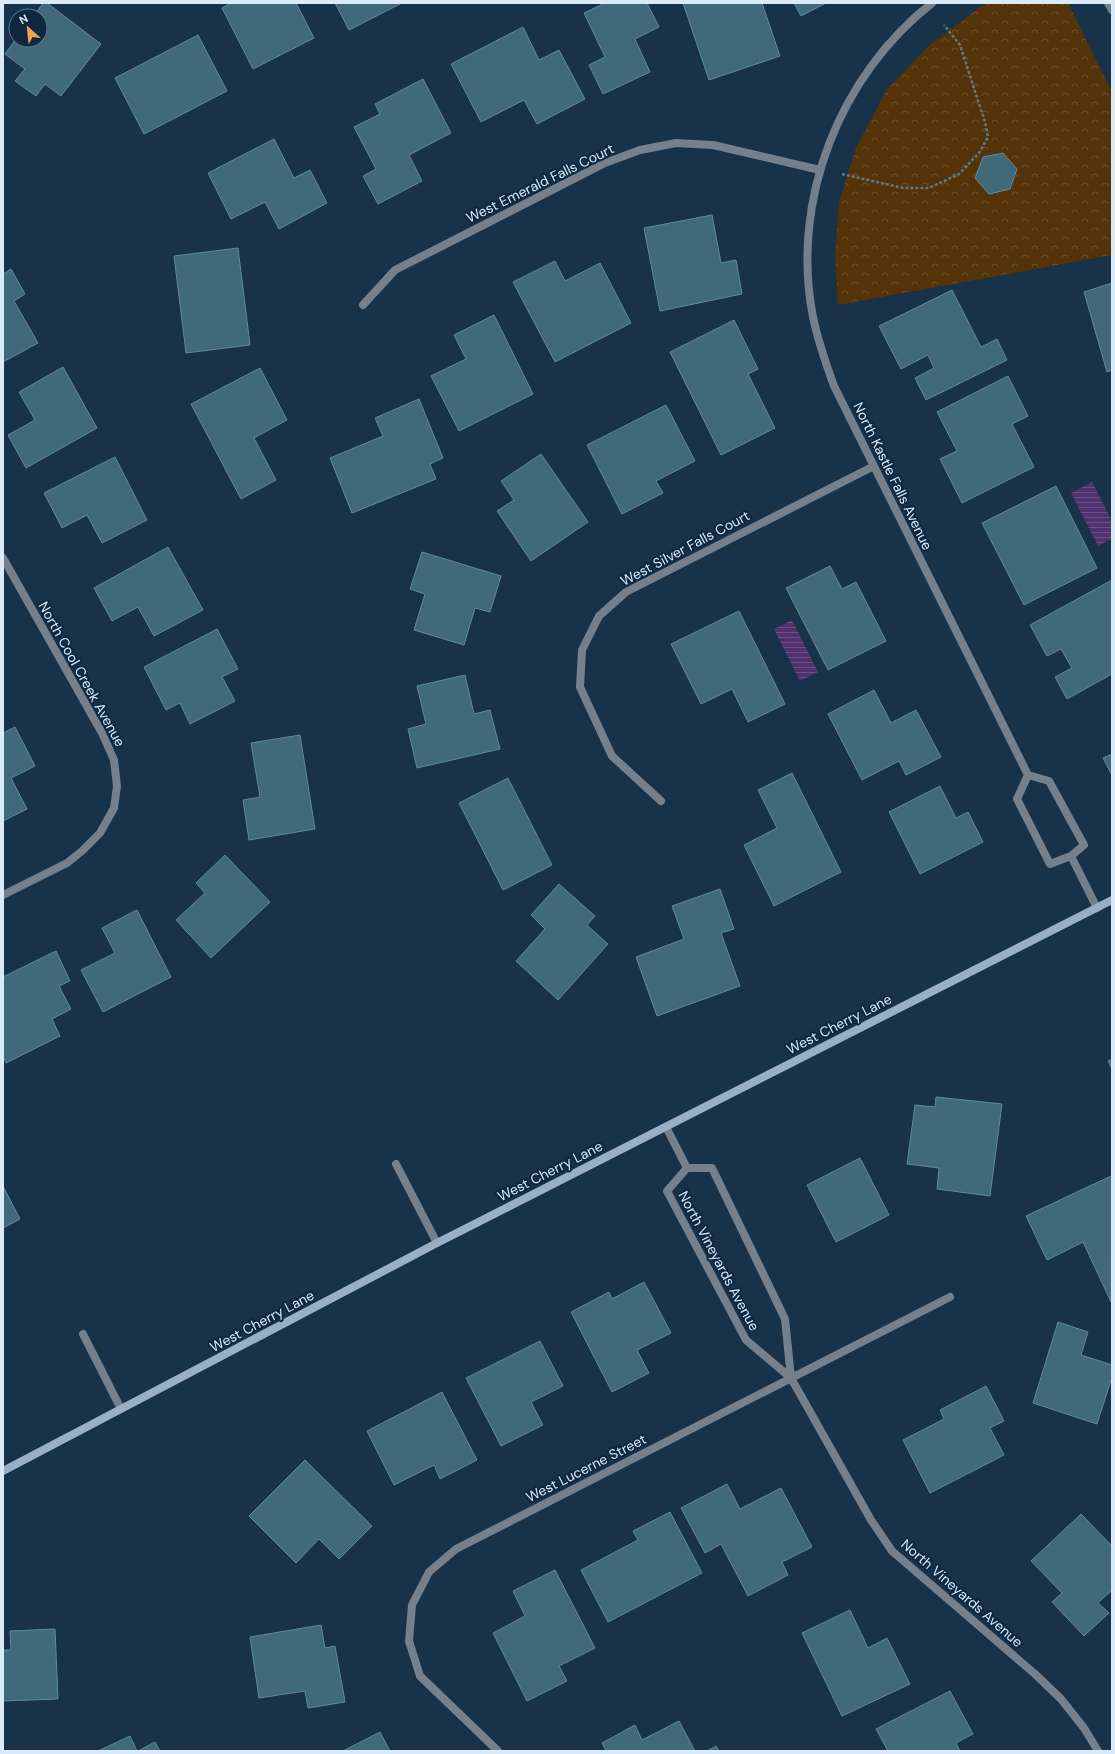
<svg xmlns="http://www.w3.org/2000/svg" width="1115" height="1754" font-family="'DM Sans',sans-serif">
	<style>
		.park { fill: url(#park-crowns) }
		.water { fill: url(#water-rules) }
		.building { fill: #40697a; stroke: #608a9c }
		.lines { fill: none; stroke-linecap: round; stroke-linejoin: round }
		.path { stroke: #60778b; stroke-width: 2.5; stroke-dasharray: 3 2; stroke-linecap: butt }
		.service { stroke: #74818d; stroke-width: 8 }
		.minor { stroke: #74818d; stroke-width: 8 }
		.secondary { stroke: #9aafc3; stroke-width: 8 }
		.labels { text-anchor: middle; stroke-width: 4; stroke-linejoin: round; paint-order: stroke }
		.street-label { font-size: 14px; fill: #daeaf9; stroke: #0d283f }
	</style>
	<defs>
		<pattern id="park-crowns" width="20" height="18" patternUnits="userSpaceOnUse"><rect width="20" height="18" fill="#553308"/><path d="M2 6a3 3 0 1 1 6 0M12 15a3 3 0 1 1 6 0" fill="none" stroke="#6d512d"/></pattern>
		<pattern id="water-rules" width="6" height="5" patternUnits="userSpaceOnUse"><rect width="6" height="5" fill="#52316f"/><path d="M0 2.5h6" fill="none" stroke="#6a4f84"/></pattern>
	</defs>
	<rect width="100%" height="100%" fill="#173249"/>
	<path class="park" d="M989,3H1068L1112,92V255L838,305L835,256L839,202L856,148L887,89L931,44L979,8Z"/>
	<path class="water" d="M1092,482L1112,521V539L1098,546L1071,493Z
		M792,620L818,672L800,681L774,629Z"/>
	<path class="building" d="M43,3H47L101,44L61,96L45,84L36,96L15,81L25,69L5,54L16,39L40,40V16H34Z
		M231,3H296L314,38L253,69L222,8Z
		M335,3H402L349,30Z
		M605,3H647L659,27L635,39L650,72L603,94L589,65L605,57L584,13Z
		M683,3H762L780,56L709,80Z
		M794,3H826L801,16Z
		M523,27L539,60L559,50L585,99L537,124L524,100L481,122L451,64Z
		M198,35L227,91L144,134L115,78Z
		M423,79L451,133L409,155L422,181L378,204L363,176L376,169L354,127L380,114L375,104Z
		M274,139L294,178L310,170L327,203L279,229L265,202L231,219L208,173Z
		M1003,153L1017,169L1010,189L989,194L975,178L983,157Z
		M712,215L721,263L736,260L742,294L660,311L644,228Z
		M238,248L250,345L186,353L174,256Z
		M555,261L565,281L600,263L631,323L555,362L513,282Z
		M11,269L25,294L14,301L38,343L3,362V274Z
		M1112,283V370L1107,372L1084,292Z
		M952,290L981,347L997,339L1007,360L926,400L915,378L934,368L928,355L901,369L879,326Z
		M494,315L533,394L459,431L431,376L466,359L454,335Z
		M734,320L758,369L748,374L775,428L721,455L670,352Z
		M63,367L97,428L26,468L8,435L35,420L19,392Z
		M260,368L287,420L254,438L276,480L241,499L191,404Z
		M1008,376L1028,416L1012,424L1034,467L962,503L940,459L957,451L937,412Z
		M419,399L443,458L430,464L436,479L352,513L330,458L383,436L375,418Z
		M666,405L695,461L656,481L663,493L622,514L587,445Z
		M541,454L588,522L531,561L497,511L514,500L501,481Z
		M115,457L147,520L102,543L87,515L62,528L44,493Z
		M1056,486L1097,568L1024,605L982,523Z
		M168,547L203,610L154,636L138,607L112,621L94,588Z
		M422,552L501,576L490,612L475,608L464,645L414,630L425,594L410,589Z
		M830,566L842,589L856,582L886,641L828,670L786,588Z
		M1112,580V674L1067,699L1055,677L1072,668L1061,649L1047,656L1030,625Z
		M739,611L785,704L748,722L732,689L701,704L671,644Z
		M217,629L238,669L222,677L235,701L190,724L180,703L166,710L144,667Z
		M465,675L474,714L490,710L500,749L417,768L408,729L426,724L417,686Z
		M874,690L891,723L916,710L941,757L906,775L899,761L862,780L828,714Z
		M15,727L35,766L11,778L27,809L3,821V733Z
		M300,735L315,829L249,840L243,800L260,797L251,743Z
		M1112,754V775L1103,758Z
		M792,773L841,872L774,906L744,845L777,828L758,790Z
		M508,778L552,865L503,890L459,803Z
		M940,786L956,818L968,812L983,842L920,874L889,812Z
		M225,855L270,902L211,958L176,920L205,893L196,883Z
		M559,884L595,916L587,925L608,944L558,1000L516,961L545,929L531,915Z
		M720,889L734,929L721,933L740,986L657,1016L636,957L684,939L672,906Z
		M137,910L171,977L103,1012L81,970L115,953L102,928Z
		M56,951L70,981L59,986L71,1009L52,1019L60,1036L6,1063L3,1056V977Z
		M1112,1059V1069L1108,1061Z
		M936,1097L1002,1104L990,1196L937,1189L939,1168L907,1164L915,1105L935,1107Z
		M860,1158L889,1215L836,1242L807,1185Z
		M1111,1176L1112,1178L1111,1302L1083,1242L1047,1260L1026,1216Z
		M3,1186L20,1219L3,1228Z
		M644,1282L671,1333L637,1350L649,1373L612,1392L571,1312L609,1292L612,1299Z
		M1058,1322L1088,1332L1081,1355L1112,1365V1377L1097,1424L1033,1403Z
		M540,1341L563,1386L531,1402L543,1425L501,1446L466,1378Z
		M986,1386L1004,1421L990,1428L1004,1455L930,1493L903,1440L944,1419L940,1410Z
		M442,1392L477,1460L440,1479L434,1465L394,1485L367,1431Z
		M305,1460L372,1526L339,1559L319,1539L296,1563L249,1516Z
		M727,1484L740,1509L781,1488L812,1547L782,1562L788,1575L748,1596L721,1544L705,1553L681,1508Z
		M670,1512L702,1573L608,1622L581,1570L638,1540L633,1531Z
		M1081,1514L1112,1546V1590L1098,1603L1109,1613L1084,1636L1052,1602L1062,1593L1031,1561Z
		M555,1570L595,1648L559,1666L567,1681L527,1701L493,1633L525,1616L513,1591Z
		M850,1610L868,1648L887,1638L910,1684L842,1716L802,1633Z
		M321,1625L325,1648L335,1646L345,1702L308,1708L305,1691L259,1698L250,1637Z
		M55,1629L58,1699L3,1701V1650H11L10,1631Z
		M950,1691L973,1734L956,1743L960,1751H888L876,1729Z
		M679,1721L695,1751H606L602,1743L635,1725L642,1740Z
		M380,1732L390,1751H343Z
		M130,1736L137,1751H98Z
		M155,1742L160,1751H138Z
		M716,1746L719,1751H707Z"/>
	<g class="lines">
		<path class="path" d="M842,174L903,188H929L959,174L979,153L988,137L985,122L960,45L944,25"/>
		<path class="service" d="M396,1164L437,1243
			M83,1334L121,1409"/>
		<path class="minor" d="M932,3C840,75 790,200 813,317C818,341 826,364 834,386L1028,775L1049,781L1084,845L1071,856L1050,864L1017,799L1028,775
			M1108,3L1112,10
			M363,305L395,270L605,163L640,150L676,143L713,145L820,170
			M3,558L102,733L114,760L117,786L114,808L100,833L82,851L67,863L3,895
			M661,801L612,756L580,687L582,650L599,616L626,592L874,466
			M1071,856L1097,908
			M666,1127L687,1168
			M791,1378L785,1319L712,1168H687L667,1191L746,1340L791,1378L871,1520L892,1551L1035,1674L1061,1699L1084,1728L1098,1751
			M498,1751L420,1676L409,1641L412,1605L429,1572L456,1549L950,1297"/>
		<path class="secondary" d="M3,1471L437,1243L1112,900"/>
	</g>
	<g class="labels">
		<g class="street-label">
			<text transform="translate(540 183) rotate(-26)" y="5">West Emerald Falls Court</text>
			<text transform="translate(893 476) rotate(64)" y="5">North Kastle Falls Avenue</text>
			<text transform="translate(685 548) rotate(-28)" y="5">West Silver Falls Court</text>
			<text transform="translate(82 674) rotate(61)" y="5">North Cool Creek Avenue</text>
			<text transform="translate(839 1024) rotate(-27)" y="5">West Cherry Lane</text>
			<text transform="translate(550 1171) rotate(-27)" y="5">West Cherry Lane</text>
			<text transform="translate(719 1261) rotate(62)" y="5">North Vineyards Avenue</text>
			<text transform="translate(262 1321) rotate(-28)" y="5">West Cherry Lane</text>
			<text transform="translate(586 1468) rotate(-27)" y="5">West Lucerne Street</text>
			<text transform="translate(962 1593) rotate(41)" y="5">North Vineyards Avenue</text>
		</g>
	</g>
	<rect width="1115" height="1754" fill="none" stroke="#daeaf9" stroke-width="8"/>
	<g transform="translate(28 28) rotate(333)"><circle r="19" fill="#0d283f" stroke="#5f7689"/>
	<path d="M0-3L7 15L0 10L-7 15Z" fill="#f4a344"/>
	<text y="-6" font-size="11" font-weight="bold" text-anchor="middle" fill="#daeaf9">N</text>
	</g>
</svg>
